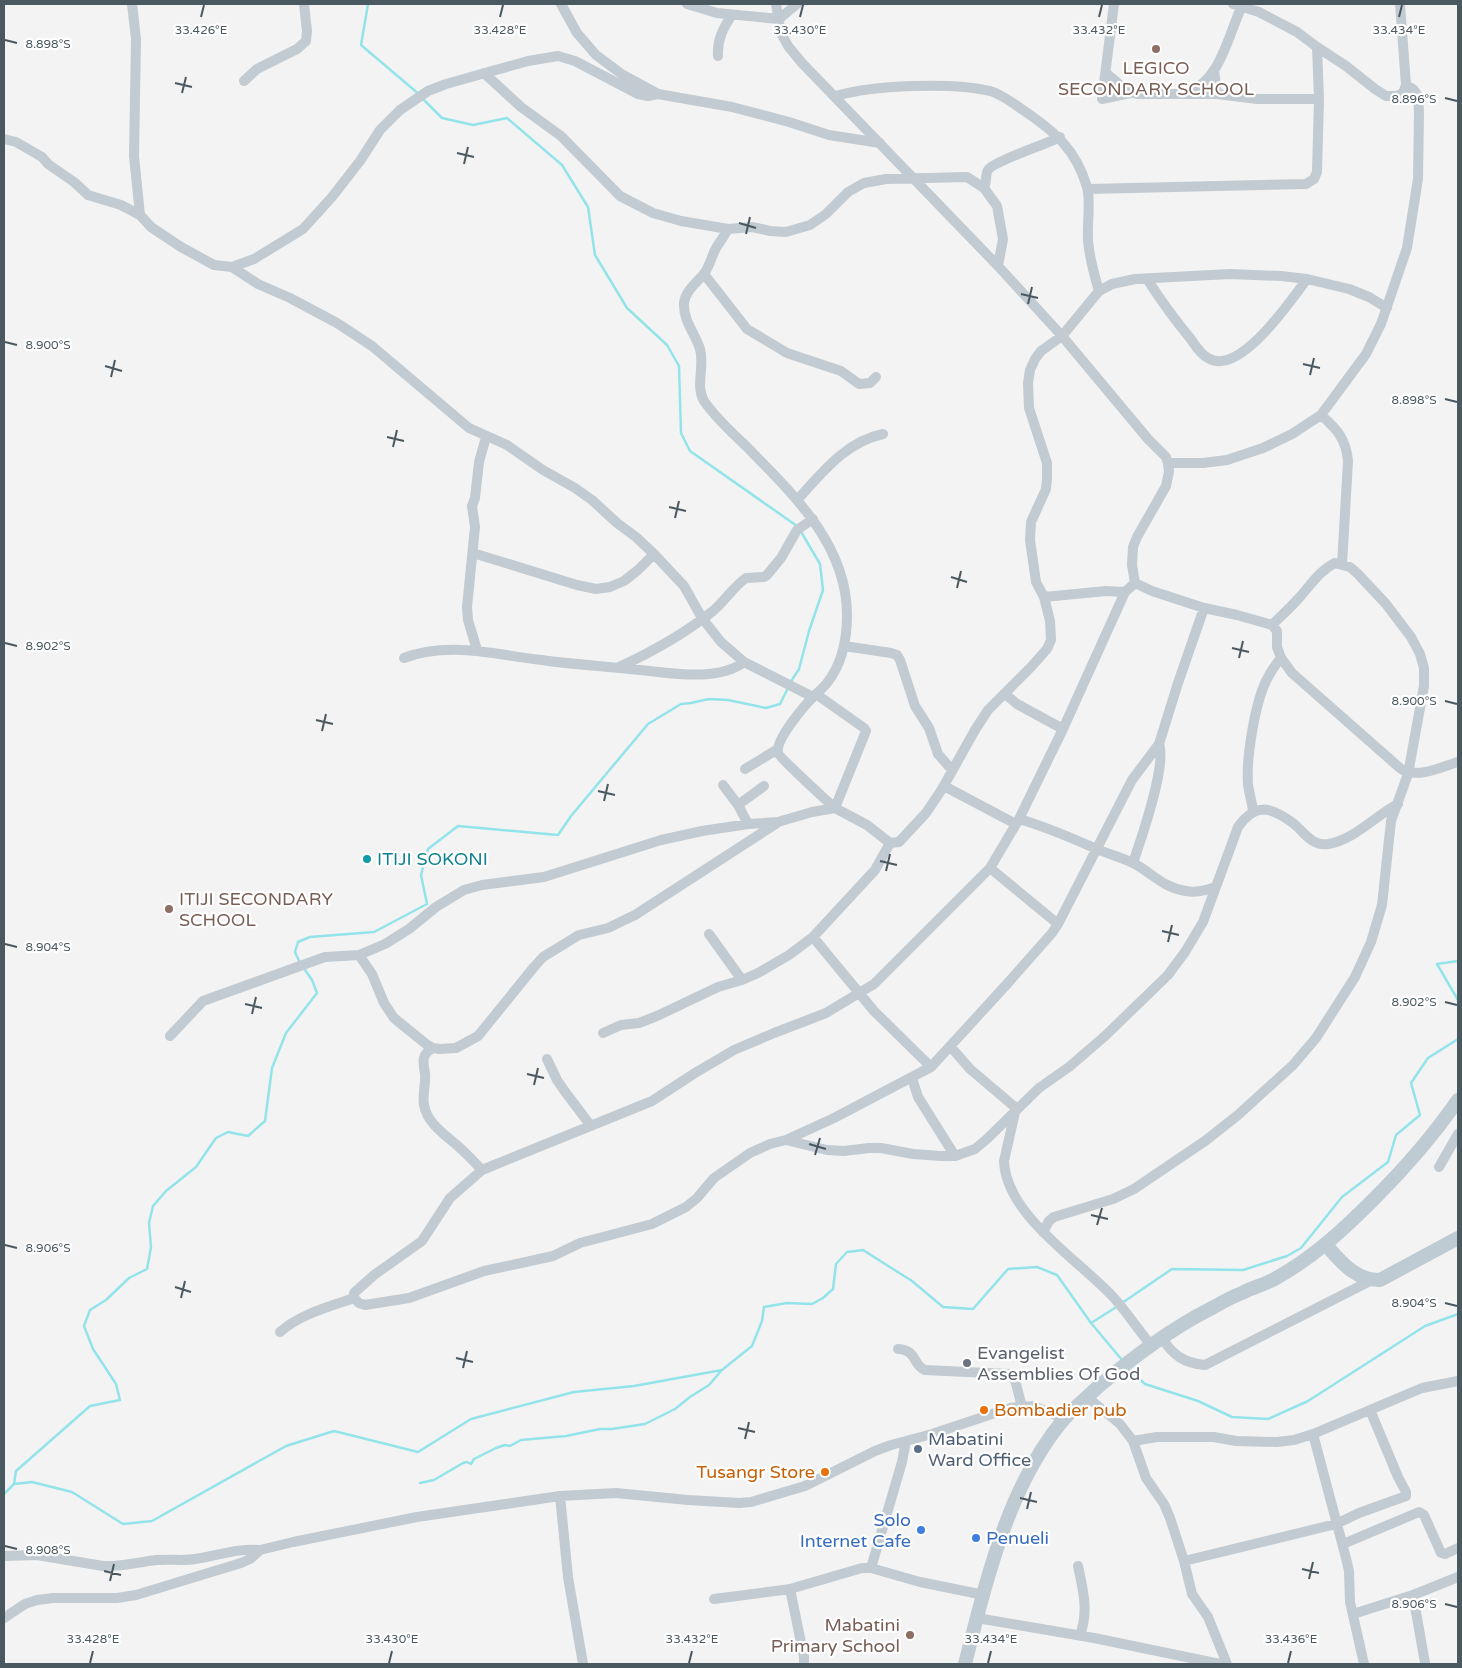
<svg xmlns="http://www.w3.org/2000/svg" width="1462" height="1668" font-family="'Varela Round',sans-serif">
	<style>
		.lines { fill: none; stroke-linecap: round; stroke-linejoin: round }
		.stream { stroke: #93e4ea; stroke-width: 2.5 }
		.street { stroke: #c1cbd1; stroke-width: 10 }
		.secondary { stroke: #bfcbd3; stroke-width: 14 }
		.ticks { fill: none; stroke: #4a5860; stroke-width: 2 }
		.education-dot { fill: #8d6e63; stroke: #fff; stroke-width: 2 }
		.culture-dot { fill: #0f9aa8; stroke: #fff; stroke-width: 2 }
		.worship-dot { fill: #6b7280; stroke: #fff; stroke-width: 2 }
		.food-dot { fill: #e8710a; stroke: #fff; stroke-width: 2 }
		.service-dot { fill: #5c6f8a; stroke: #fff; stroke-width: 2 }
		.shop-dot { fill: #3f7fe0; stroke: #fff; stroke-width: 2 }
		.labels { text-anchor: middle; stroke-width: 4.5; stroke-linejoin: round; paint-order: stroke }
		.education-label { font-size: 18px; fill: #785e54; stroke: #fff }
		.culture-label { font-size: 18px; fill: #0d838f; stroke: #fff; text-anchor: start }
		.worship-label { font-size: 18px; fill: #5b616d; stroke: #fff; text-anchor: start }
		.food-label { font-size: 18px; fill: #c56008; stroke: #fff; text-anchor: start }
		.service-label { font-size: 18px; fill: #4e5e75; stroke: #fff; text-anchor: start }
		.shop-label { font-size: 18px; fill: #366cbe; stroke: #fff; text-anchor: end }
		.ticks-label { font-size: 12px; text-anchor: middle; fill: #4a5860; stroke: #fff; stroke-width: 4.5; stroke-linejoin: round; paint-order: stroke }
	</style>
	<rect width="100%" height="100%" fill="#f4f3f3"/>
	<g class="lines">
		<path class="stream" d="M368,4L361,45L420,95
			M423,99L442,118L473,125L507,118L562,165L588,207L595,255L627,308L667,345L679,366L681,433L690,451L797,526
			M790,683L799,669L809,631L823,590L820,564L800,530
			M1458,961L1437,964L1458,1000
			M300,963L295,952L298,942L310,937L374,932L427,904L421,875L428,849L458,826L558,835L571,816L648,724L681,704L691,703L709,699L728,700L766,708L780,704L788,688
			M1122,1303L1172,1269L1243,1270L1287,1256L1301,1248L1342,1197L1388,1162L1396,1135L1420,1115L1411,1083L1428,1058L1458,1039
			M1091,1323L1118,1306
			M1128,1368L1145,1384L1198,1401L1232,1417L1268,1419L1308,1401L1425,1326L1458,1314
			M420,1483L434,1480L463,1463L467,1462L471,1464L474,1459L496,1448L505,1445L510,1446L521,1440L566,1436L600,1429H612L645,1424L675,1409L690,1397L709,1385L721,1371
			M14,1484L32,1482L72,1492L123,1524L152,1521L286,1446L334,1431L418,1452L471,1419L574,1392L634,1386L722,1370L752,1346L762,1321L764,1307L787,1303L812,1304L823,1298L833,1289L836,1264L847,1252L863,1250L912,1281L943,1307L973,1309L1008,1269L1037,1267L1057,1275L1091,1323L1122,1360
			M4,1494L14,1484L16,1471L90,1406L120,1400L116,1384L93,1349L84,1326L90,1310L106,1300L129,1278L147,1269L151,1247L149,1223L153,1206L166,1191L196,1167L216,1138L228,1132L248,1136L265,1121L272,1068L286,1033L317,993L312,980L303,967"/>
		<path class="street" d="M132,4L136,39L134,156L140,215L151,227L181,247L214,265L232,267L258,284L290,298L337,323L372,346L469,428L507,445L543,470L575,488L592,500L617,523L636,537L654,554L684,586L702,618L721,642L744,662L813,697
			M561,4L577,33L596,55L623,75L658,94L732,107L789,122L829,135L880,143
			M687,4L717,13L779,19L797,4
			M776,4L781,33L788,46L802,63L998,266L1062,336L1148,439L1166,457L1168,463L1169,472L1166,486L1137,537L1133,547L1132,565L1135,583L1152,591L1204,608L1237,615L1272,625L1277,631V647L1281,658L1292,673L1401,769C1418,779 1441,767 1458,762
			M1114,4L1102,99L1130,93
			M1233,4L1259,12L1297,32L1317,47L1346,66L1375,89L1386,96H1397L1403,93L1406,85L1400,4
			M718,56C717,40 723,28 732,15
			M1214,70L1217,94
			M484,73L521,107L561,136L620,196L653,213L681,221L728,229L752,227L770,231L786,232L810,225L826,214L848,192L864,183L886,179L967,177L984,188L997,206L1003,239L998,266
			M1106,73L1126,90L1137,94H1217L1257,99H1319
			M244,81L257,69L297,49L306,41L307,31L304,4
			M1188,92C1221,80 1228,35 1242,6
			M836,96C872,85 953,82 990,91C1001,94 1013,103 1023,110C1054,131 1076,149 1087,187C1091,200 1087,225 1088,240C1089,257 1094,274 1099,291
			M4,139L16,142L42,157L48,164L74,182L88,195L121,205L140,215
			M984,188C987,182 985,175 988,170C994,161 1047,144 1060,137
			M1088,189L1306,184L1314,179L1317,172L1319,99L1317,47
			M728,229C724,236 720,242 716,248C711,257 710,267 703,275C696,283 685,292 684,303C683,321 695,333 700,349C705,366 695,386 704,401C715,417 731,432 745,445C792,493 847,544 847,615C847,638 842,664 827,683C823,688 818,692 814,696C804,706 775,740 778,753C780,758 828,802 835,808L866,731L864,728L816,694
			M232,267L254,259L303,229L332,197L360,161L380,130L400,110L428,91L446,84L528,61L558,56L575,61L638,94L648,96L658,94
			M704,274L747,329L787,353L841,371L859,384L870,383L876,377
			M1147,279C1160,299 1174,319 1190,338C1195,345 1200,354 1208,358C1239,378 1291,300 1307,279
			M1321,415C1337,429 1346,439 1348,461L1342,565
			M1168,463H1203L1227,460L1263,448L1292,434L1321,415L1366,354L1381,324L1407,248L1418,179L1419,112L1418,96L1413,89L1406,85
			M797,500C822,473 845,442 883,434
			M473,553L577,585L596,589L610,587L624,581L638,570L654,554
			M1135,583L1125,592L1063,729L1019,819L990,868L874,984L826,1013L774,1033L734,1050L695,1073L652,1101L482,1170L450,1198L422,1241L374,1275L354,1293V1298L359,1303L365,1305L409,1298L484,1271L553,1256L580,1243L652,1224L686,1207L697,1198L714,1178L750,1153L770,1144L786,1140L834,1118L931,1067L1007,984L1052,933L1058,924L1132,780L1159,744L1178,683L1204,608
			M1044,597L1106,591L1125,592
			M844,646L891,653L897,655L900,660L915,706L929,728L938,754L952,770
			M477,650L468,620L467,607L475,527L472,506L475,498L479,462L486,437
			M404,658C450,641 495,655 542,660C575,665 608,666 640,670C671,673 718,682 744,662
			M619,667C652,652 684,634 713,611C725,601 733,587 746,578L764,577L767,575L781,558L797,530L813,519
			M1005,694L1017,704L1063,729
			M745,769L778,749
			M723,785L738,805L748,824
			M944,786L1016,824
			M738,805L764,786
			M1253,811C1252,802 1249,793 1248,784C1246,758 1255,704 1266,681C1270,673 1275,665 1281,658
			M1019,819C1047,827 1072,838 1099,850C1111,855 1124,858 1135,864C1153,874 1164,888 1186,891C1196,893 1206,890 1216,887
			M1133,863C1141,839 1167,766 1159,744
			M990,868L1058,924
			M709,934L742,980
			M813,937L874,1011L931,1067
			M359,955L372,974L384,1003L394,1018L426,1044L433,1048L440,1049L456,1048L478,1036L534,967L543,957L579,935L608,928L635,915L777,823
			M603,1033L621,1025L639,1023L657,1016L718,987L742,980L758,973L789,955L813,937L875,870L890,843
			M170,1036L203,1001L311,962L325,957L359,955L385,944L409,929L436,907L464,890L482,885L544,877L661,840L702,831L748,824L778,822L812,812L835,808L867,825L890,843L899,842L926,813L942,789L975,730L988,710L1031,667L1047,649L1051,640L1050,621L1044,597L1036,582L1030,540L1031,522L1046,489L1047,479V463L1029,408L1028,383L1030,370L1035,359L1041,351L1062,336L1099,291L1112,284L1135,279L1230,274L1281,276L1307,279L1349,289L1369,297L1387,308
			M950,1046L970,1069L1016,1108L1004,1161C1006,1216 1081,1261 1115,1299C1127,1313 1138,1329 1150,1344
			M433,1048C421,1054 423,1062 425,1074C426,1084 422,1095 424,1105C427,1124 447,1136 460,1148C468,1155 475,1163 482,1170
			M547,1059L557,1080L566,1093L591,1126
			M912,1078L918,1097L955,1156
			M786,1140L827,1150L844,1151L869,1148H881L913,1154L941,1156H955L975,1149L988,1138L1039,1088L1069,1067L1105,1036L1168,975L1185,952L1203,922L1238,827C1255,803 1270,806 1293,823C1304,832 1311,846 1328,844C1354,840 1375,816 1398,804
			M1439,1167L1458,1134
			M1043,1232L1049,1221L1054,1217L1113,1199L1134,1189L1205,1141L1238,1115L1293,1065L1316,1038L1355,977L1371,942L1382,905L1391,821L1408,774L1424,686V668L1420,654L1411,637L1386,604L1358,574L1350,567L1335,563C1319,571 1310,586 1298,599C1290,608 1281,616 1272,625
			M280,1332C300,1314 329,1307 354,1298
			M1161,1337C1173,1355 1183,1363 1205,1365L1372,1280
			M898,1349C918,1350 912,1365 925,1370L1009,1374L1015,1380L1022,1407
			M1087,1397L1120,1424L1133,1441L1146,1478L1164,1504L1170,1518L1184,1561L1192,1594L1208,1617L1227,1664
			M1313,1434L1346,1558L1349,1571L1350,1602L1364,1664
			M1133,1441L1157,1437H1214L1236,1441L1277,1442L1294,1440L1313,1434L1422,1388L1458,1381
			M560,1496L568,1577L583,1664
			M1343,1544L1419,1512L1424,1515L1441,1553L1445,1554L1458,1548
			M4,1556L37,1555L103,1566C124,1567 137,1562 157,1560C170,1559 183,1561 195,1559C219,1556 235,1548 260,1550
			M1184,1561L1336,1524L1359,1513L1406,1496V1492L1398,1477L1370,1410
			M1078,1566C1083,1590 1089,1611 1080,1635
			M871,1568L902,1462L906,1441
			M790,1589L804,1657V1664
			M1413,1595L1425,1663
			M714,1599L790,1589L862,1568H871L920,1582L984,1595
			M1353,1614L1413,1595L1458,1577
			M4,1618L25,1604L37,1600L53,1598H117L136,1595L241,1563L250,1559L260,1550L293,1542L417,1517L560,1496L616,1493L688,1500L739,1503L751,1502L805,1486L875,1451L891,1445L932,1434L1010,1408L1034,1406L1064,1419
			M977,1618L1094,1638L1220,1664"/>
		<path class="secondary" d="M1326,1245C1341,1262 1356,1281 1380,1280L1458,1238
			M965,1664C986,1582 1008,1485 1064,1419C1074,1408 1087,1397 1098,1387C1133,1357 1169,1330 1210,1309C1221,1303 1231,1297 1242,1293C1253,1287 1267,1284 1278,1277C1315,1256 1344,1229 1374,1199C1405,1168 1433,1136 1458,1100"/>
	</g>
	<path class="ticks" d="M201,17L204,5M500,17L503,5M800,17L803,5M1099,17L1102,5M1399,17L1402,5M5,40L17,43M175,83L192,87M182,93L186,77M1445,98L1457,101M457,153L474,157M464,164L468,147M739,223L756,228M746,234L750,217M1021,294L1038,298M1028,304L1032,287M5,342L17,345M1303,364L1320,368M105,366L122,371M1310,375L1314,358M111,377L115,360M1445,399L1457,402M387,437L404,441M393,447L397,430M669,507L686,511M675,518L679,501M951,577L967,582M957,588L961,571M5,643L17,646M1232,648L1249,652M1239,658L1243,641M1445,701L1457,704M316,720L333,724M322,731L326,714M598,791L615,795M604,801L608,784M880,861L897,865M886,871L890,854M1162,931L1179,935M1168,942L1172,925M5,944L17,947M1445,1002L1457,1005M245,1004L262,1008M252,1014L256,997M527,1074L544,1078M534,1085L538,1068M809,1144L826,1149M815,1155L820,1138M1091,1215L1108,1219M1097,1225L1102,1208M5,1245L17,1248M175,1287L191,1292M181,1298L185,1281M1445,1303L1457,1306M456,1358L473,1362M463,1368L467,1351M738,1428L755,1432M745,1439L749,1422M1020,1498L1037,1502M1027,1509L1031,1492M5,1546L17,1549M1302,1569L1319,1573M104,1571L121,1575M1309,1579L1313,1562M110,1581L114,1564M1445,1604L1457,1607M90,1663L93,1651M389,1663L392,1651M689,1663L692,1651M988,1663L991,1651M1288,1663L1291,1651"/>
	<g class="education-dot">
		<circle cx="1156" cy="49" r="5"/>
		<circle cx="169" cy="909" r="5"/>
		<circle cx="910" cy="1635" r="5"/>
	</g>
	<circle class="culture-dot" cx="367" cy="859" r="5"/>
	<circle class="worship-dot" cx="967" cy="1363" r="5"/>
	<g class="food-dot">
		<circle cx="984" cy="1410" r="5"/>
		<circle cx="825" cy="1472" r="5"/>
	</g>
	<circle class="service-dot" cx="918" cy="1449" r="5"/>
	<g class="shop-dot">
		<circle cx="921" cy="1530" r="5"/>
		<circle cx="976" cy="1538" r="5"/>
	</g>
	<g class="labels">
		<g class="education-label">
			<text x="1156" y="74">LEGICO<tspan x="1156" dy="21">SECONDARY SCHOOL</tspan></text>
			<text x="179" y="905" text-anchor="start">ITIJI SECONDARY<tspan x="179" dy="21">SCHOOL</tspan></text>
			<text x="900" y="1631" text-anchor="end">Mabatini<tspan x="900" dy="21">Primary School</tspan></text>
		</g>
		<g class="culture-label">
			<text x="377" y="865">ITIJI SOKONI</text>
		</g>
		<g class="worship-label">
			<text x="977" y="1359">Evangelist<tspan x="977" dy="21">Assemblies Of God</tspan></text>
		</g>
		<g class="food-label">
			<text x="994" y="1416">Bombadier pub</text>
			<text x="815" y="1478" text-anchor="end">Tusangr Store</text>
		</g>
		<g class="service-label">
			<text x="928" y="1445">Mabatini<tspan x="928" dy="21">Ward Office</tspan></text>
		</g>
		<g class="shop-label">
			<text x="911" y="1526">Solo<tspan x="911" dy="21">Internet Cafe</tspan></text>
			<text x="986" y="1544" text-anchor="start">Penueli</text>
		</g>
	</g>
	<g class="ticks-label">
		<text x="201" y="34">33.426°E</text>
		<text x="500" y="34">33.428°E</text>
		<text x="800" y="34">33.430°E</text>
		<text x="1099" y="34">33.432°E</text>
		<text x="1399" y="34">33.434°E</text>
		<text x="48" y="48">8.898°S</text>
		<text x="1414" y="103">8.896°S</text>
		<text x="48" y="349">8.900°S</text>
		<text x="1414" y="404">8.898°S</text>
		<text x="48" y="650">8.902°S</text>
		<text x="1414" y="705">8.900°S</text>
		<text x="48" y="951">8.904°S</text>
		<text x="1414" y="1006">8.902°S</text>
		<text x="48" y="1252">8.906°S</text>
		<text x="1414" y="1307">8.904°S</text>
		<text x="48" y="1554">8.908°S</text>
		<text x="1414" y="1608">8.906°S</text>
		<text x="93" y="1643">33.428°E</text>
		<text x="392" y="1643">33.430°E</text>
		<text x="692" y="1643">33.432°E</text>
		<text x="991" y="1643">33.434°E</text>
		<text x="1291" y="1643">33.436°E</text>
	</g>
	<rect width="1462" height="1668" fill="none" stroke="#4a5860" stroke-width="10"/>
</svg>
